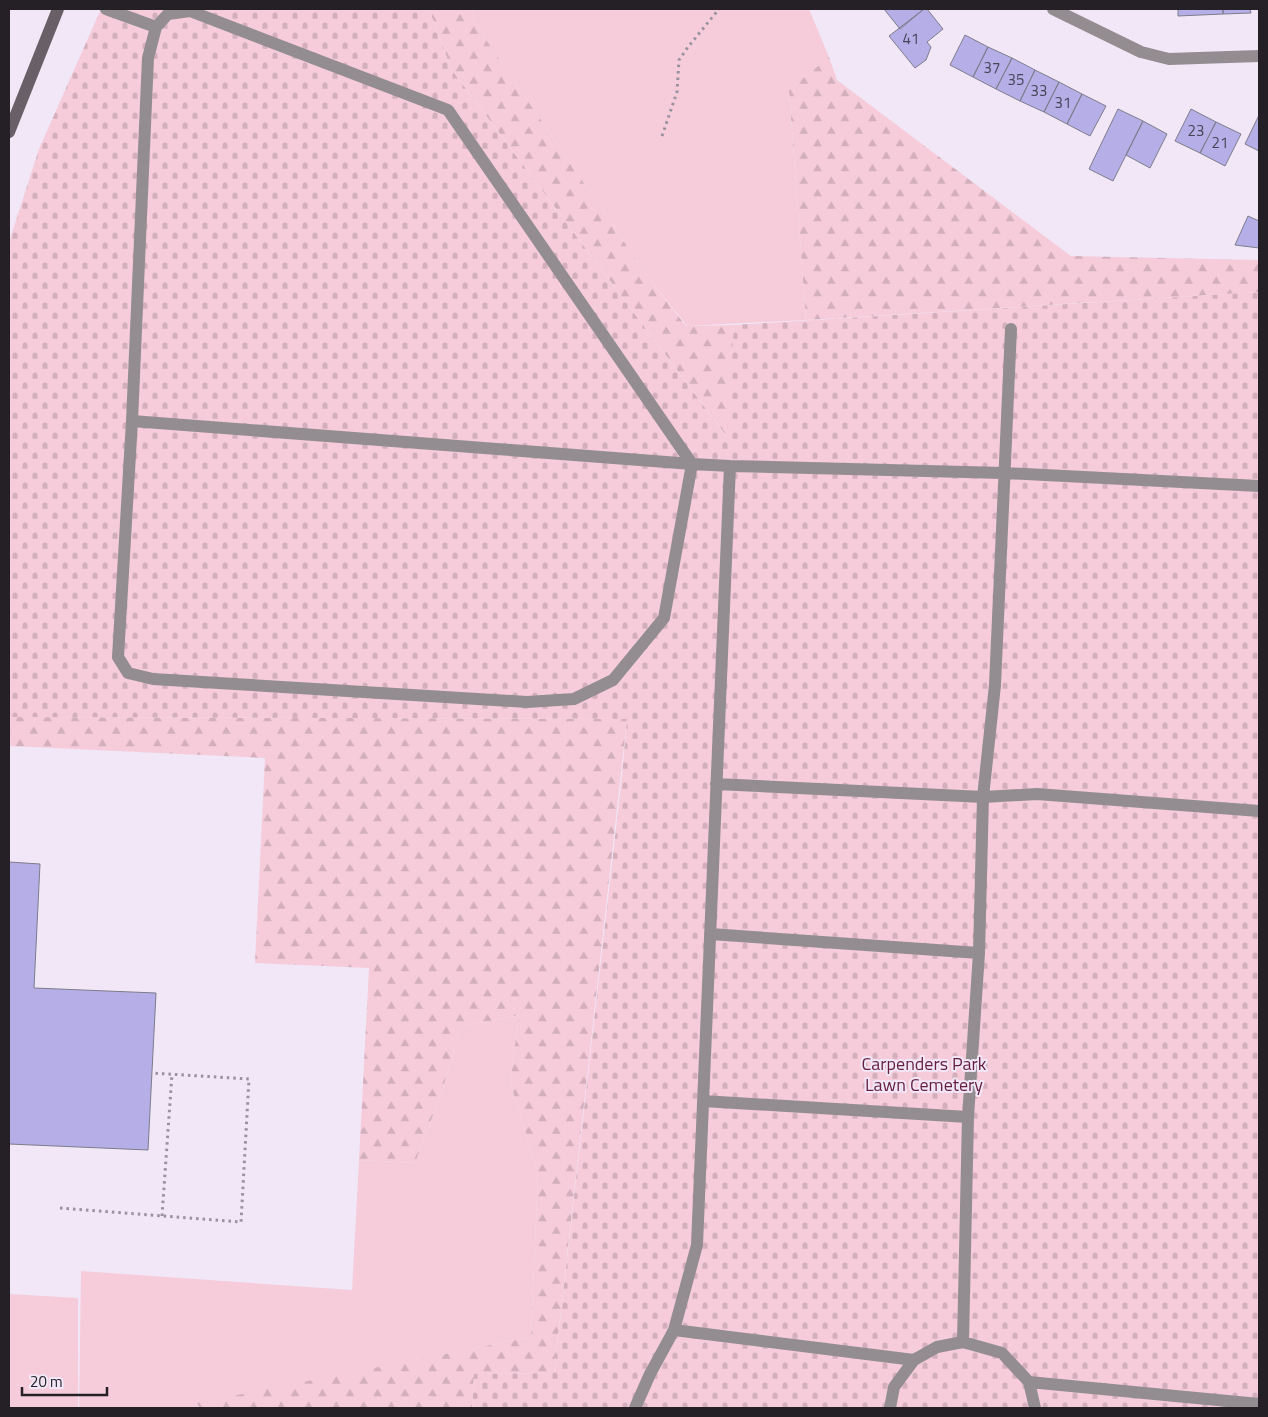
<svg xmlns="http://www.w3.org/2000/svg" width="1268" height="1417" font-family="'Titillium Web',sans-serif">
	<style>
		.green { fill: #f6ccdb }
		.forest { fill: url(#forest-firs) }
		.cemetery { fill: url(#cemetery-stones) }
		.building { fill: #b6afe7; stroke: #7d7c8b }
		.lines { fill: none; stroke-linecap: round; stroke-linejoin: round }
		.path { stroke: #99929e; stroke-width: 3; stroke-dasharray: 2.5 4; stroke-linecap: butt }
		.service { stroke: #938d92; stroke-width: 12 }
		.minor { stroke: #938d92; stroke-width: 12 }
		.secondary { stroke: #696067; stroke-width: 12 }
		.labels { text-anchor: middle; stroke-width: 4; stroke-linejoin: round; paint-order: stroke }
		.number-label { font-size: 15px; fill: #484456 }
		.park-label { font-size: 18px; fill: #661e40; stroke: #f1e7f7 }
	</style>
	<defs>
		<pattern id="forest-firs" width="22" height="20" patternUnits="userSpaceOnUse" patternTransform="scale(1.25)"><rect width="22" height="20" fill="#f6ccdb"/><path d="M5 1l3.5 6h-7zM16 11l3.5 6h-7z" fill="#d3afbc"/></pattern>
		<pattern id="cemetery-stones" width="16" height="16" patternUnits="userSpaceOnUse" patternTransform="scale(1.25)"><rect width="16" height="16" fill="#f6ccdb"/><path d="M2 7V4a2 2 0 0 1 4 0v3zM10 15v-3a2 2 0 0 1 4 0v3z" fill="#d3afbc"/></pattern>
	</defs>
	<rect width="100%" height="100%" fill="#f1e7f7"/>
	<path class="green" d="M472,9H809L829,57L789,90L806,320L687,326L648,277L474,22Z
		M519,1015L510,1082L538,1173L531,1337L196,1404L200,1408H79L81,1271L352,1290L359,1160L415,1163L442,1091L461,1027Z
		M9,1294L78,1298V1408H9Z"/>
	<path class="forest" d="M429,9H472L474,22L648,277L686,326L734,325L728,438L451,69Z
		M829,57L837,80L1071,256L1259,260V292L806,320L789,90Z
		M9,717L627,719L554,1373L474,1374L472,1408H200L196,1403L531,1337L538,1173L510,1082L519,1015L461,1027L442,1091L415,1163L359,1160L369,968L255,963L265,758L9,746Z"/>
	<path class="cemetery" d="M101,9H429L451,69L727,437L734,325L1259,292V1408H472L474,1374L554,1373L621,784L627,719L9,717V242L39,149Z"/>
	<path class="building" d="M884,9H924L900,29Z
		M924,9H927L943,29L927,42L931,47L926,60L915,68L889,36Z
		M1178,9H1223V14L1178,16Z
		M1223,9H1250L1251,13L1223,14Z
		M965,35L988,47L973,77L950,65Z
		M988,47L1012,58L996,89L973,77Z
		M1012,58L1035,70L1020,101L996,89Z
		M1035,70L1059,82L1044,112L1020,101Z
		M1059,82L1082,94L1067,124L1044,112Z
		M1082,94L1106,106L1090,136L1067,124Z
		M1118,109L1143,121L1113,181L1089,169Z
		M1191,109L1216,122L1200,153L1175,141Z
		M1259,115V151L1245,144Z
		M1143,121L1167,134L1150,168L1126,155Z
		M1216,122L1241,134L1225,166L1200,153Z
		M1248,216L1259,221V248L1235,245Z
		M9,862L40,864L34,988L156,993L148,1150L9,1144Z"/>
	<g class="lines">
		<path class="path" d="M662,136L677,92L679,60L688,47L719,9
			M60,1208L241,1222L249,1079L151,1073
			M162,1216L172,1074"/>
		<path class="service" d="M106,9L156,27
			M190,11L448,110L692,464L132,421L148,58L156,27L168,14Z
			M132,421L118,657L128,673L153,679L527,702L574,699L613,680L664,618L692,464L730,466
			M716,784L983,797L1037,794L1259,811
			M710,934L979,953
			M703,1101L968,1117
			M674,1330L914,1360
			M963,1342L968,1117L979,953L983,797L995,685L1011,329
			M1029,1382L1259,1404
			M635,1408L650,1374L674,1330L697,1245L730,466L1004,473L1259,486
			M890,1408L894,1387L914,1360L937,1347L963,1342L1002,1353L1029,1382L1035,1408"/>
		<path class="minor" d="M1053,9L1141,52L1169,59L1259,56"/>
		<path class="secondary" d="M9,132L58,9"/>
	</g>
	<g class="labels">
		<g class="number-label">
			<text x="911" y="44">41</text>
			<text x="992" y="73">37</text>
			<text x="1016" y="85">35</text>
			<text x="1039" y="96">33</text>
			<text x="1063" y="108">31</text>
			<text x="1196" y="136">23</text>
			<text x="1220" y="148">21</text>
		</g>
		<g class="park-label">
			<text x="924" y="1070">Carpenders Park<tspan x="924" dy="21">Lawn Cemetery</tspan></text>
		</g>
	</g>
	<rect width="1268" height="1417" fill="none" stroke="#242026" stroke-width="20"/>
	<path d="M22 1387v8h85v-8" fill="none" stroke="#242026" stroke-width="2.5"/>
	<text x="30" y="1387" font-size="15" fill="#242026" stroke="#f1e7f7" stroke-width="4" paint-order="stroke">20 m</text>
</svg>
